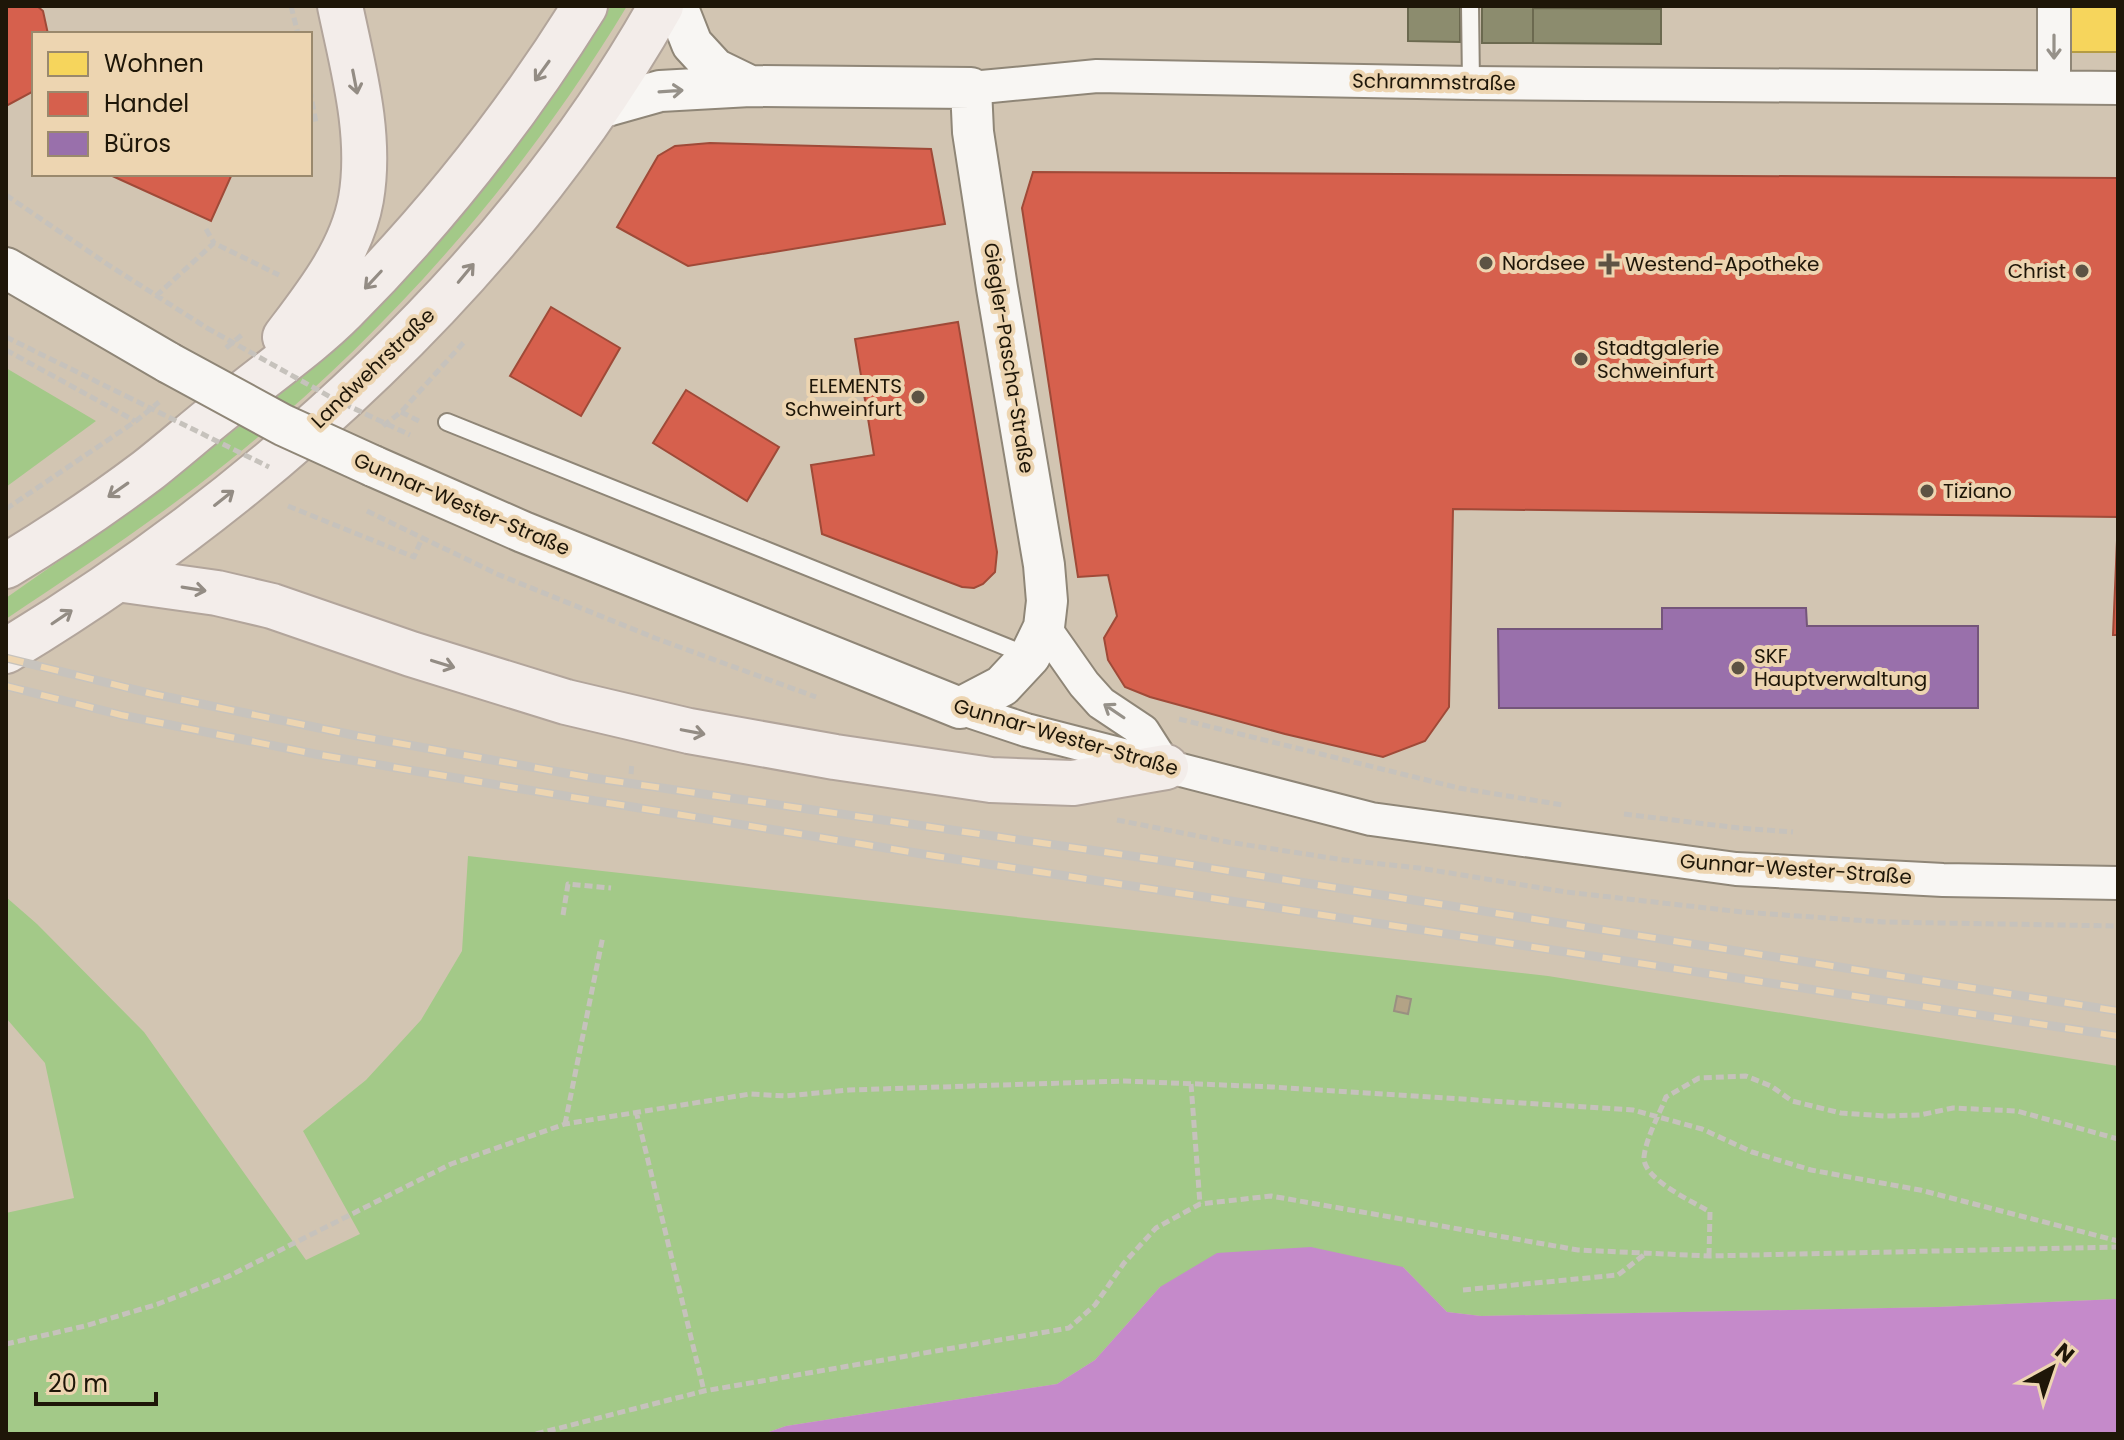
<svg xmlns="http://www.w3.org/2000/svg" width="2124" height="1440" font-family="Poppins,sans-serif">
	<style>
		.green { fill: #a3c988 }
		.water { fill: #c58aca }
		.homes { fill: #f6d55c; stroke: #b59c43; stroke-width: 2 }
		.shops { fill: #d6604d; stroke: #9f4a38; stroke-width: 2 }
		.offices { fill: #9970ab; stroke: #74557a; stroke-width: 2 }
		.industry { fill: #8c8c6e; stroke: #6b694f; stroke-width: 2 }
		.building { fill: #b3a386; stroke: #999081; stroke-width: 2 }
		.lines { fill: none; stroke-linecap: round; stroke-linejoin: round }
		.service-casing { stroke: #8f8677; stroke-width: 20 }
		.minor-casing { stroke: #8f8677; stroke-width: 36 }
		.tertiary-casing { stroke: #8f8677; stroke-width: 44 }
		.primary-casing { stroke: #b2a59b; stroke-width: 48 }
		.path { stroke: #c6c2bc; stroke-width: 5; stroke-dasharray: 8 4; stroke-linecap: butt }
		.service { stroke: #f8f6f3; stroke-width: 16 }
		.minor { stroke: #f8f6f3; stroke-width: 32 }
		.tertiary { stroke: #f8f6f3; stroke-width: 40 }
		.primary { stroke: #f3edea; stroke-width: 44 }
		.rail-casing { stroke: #c7c3bd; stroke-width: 9 }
		.rail { stroke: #edd5b1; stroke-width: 6; stroke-dasharray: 18; stroke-linecap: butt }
		.tertiary-bridge-casing { stroke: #8f8677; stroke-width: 44; stroke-linecap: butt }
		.path-bridge { stroke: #c6c2bc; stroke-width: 5; stroke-dasharray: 8 4; stroke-linecap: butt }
		.tertiary-bridge { stroke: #f8f6f3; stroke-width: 40 }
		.oneway { stroke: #969189 }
		.oneway2 { stroke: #938c84 }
		.poi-dot { fill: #5d5344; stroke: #edd5b1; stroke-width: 3 }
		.labels { text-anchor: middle; stroke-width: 8; stroke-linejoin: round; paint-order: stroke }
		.street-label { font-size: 20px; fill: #1e1608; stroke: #edd5b1 }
		.poi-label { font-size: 20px; fill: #1e1608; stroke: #edd5b1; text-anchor: start }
	</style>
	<rect width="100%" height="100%" fill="#d2c5b2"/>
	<path class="green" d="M611,6H627C522,180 387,334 229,461C158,518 82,568 6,619V598L153,495L314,367L397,281L538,116Z
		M6,368L96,421L6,487Z
		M468,856L1548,976L2118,1066V1299L1938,1307L1481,1316L1447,1312L1403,1267L1160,1287L1095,1360L1057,1384L786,1426L763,1434H6V1213L74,1198L45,1063L6,1018V897L37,924L144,1032L306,1260L360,1234L303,1131L366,1080L421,1020L462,951Z"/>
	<path class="water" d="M1311,1247L1403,1267L1447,1312L1481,1316L1938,1307L2118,1299V1434H763L786,1426L1057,1384L1095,1360L1160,1287L1217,1253Z"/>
	<path class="homes" d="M2069,6H2118V52H2069Z"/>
	<path class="shops" d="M6,6H37L43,11L48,34H34V91L6,106Z
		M710,143L931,149L945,224L688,266L617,227L658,156L675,146Z
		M1033,172L2118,178V635H2113L2118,517L1453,509L1449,707L1425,741L1383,757L1285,734L1150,697L1125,687L1108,660L1104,638L1117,616L1108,575L1078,577L1022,208Z
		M1033,172L2118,178V635H2113L2118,517L1453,509L1449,707L1425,741L1383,757L1285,734L1150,697L1125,687L1108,660L1104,638L1117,616L1108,575L1078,577L1022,208Z
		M108,174H232L211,221Z
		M551,307L620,348L581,416L510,376Z
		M958,322L997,552L995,572L983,584L974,588L962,587L822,534L811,465L874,455L855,339Z
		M686,390L779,447L747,501L653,443Z"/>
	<path class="offices" d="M1662,608H1806L1807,626H1978V708H1499L1498,629H1662Z"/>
	<path class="industry" d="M1408,6H1460V42L1408,41Z
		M1482,6H1533V43H1482Z
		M1533,8L1661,9V44L1533,43Z"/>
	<path class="building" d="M1397,996L1411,999L1408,1014L1394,1011Z"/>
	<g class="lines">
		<defs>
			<path id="service" d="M1470,6L1471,83
				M447,422L1029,656"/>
			<path id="minor" d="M2054,6V87
				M971,88L1097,76L1471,83L2118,88
				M1044,627L1084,684L1101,703L1143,731L1166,767
				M960,708L1026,730L1371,819L1736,869L1943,880L2118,883"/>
			<path id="tertiary" d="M677,6L692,44L715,69L750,86
				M6,268L169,363
				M373,466L523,532L960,708L1002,686L1030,656L1044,627L1047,601L1044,565L997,288L973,132L971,88L750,86L660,91L596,109"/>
			<path id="primary" d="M285,337C316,296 352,251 361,199C372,135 353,68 340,6
				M6,566C54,537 102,505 147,471C180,445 212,416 246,391C280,364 314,340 344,310C435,219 517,115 585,6
				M117,579L217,593L272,606L411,654L566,702L689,731L835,757L991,780L1073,783L1166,767
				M6,651C263,496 513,269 661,6"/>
		</defs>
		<use href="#service" class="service-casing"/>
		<use href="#minor" class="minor-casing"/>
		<use href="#tertiary" class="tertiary-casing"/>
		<use href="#primary" class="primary-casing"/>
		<path class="path" d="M291,6L298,34
			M310,90L316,123
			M6,195L107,264L207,328
			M206,229L214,243
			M156,296L214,243L279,275
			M6,337L126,396
			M226,348L243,334
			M6,350L135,421
			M401,412L421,422
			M383,426L401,412L465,341
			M288,506L414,557L422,538
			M6,509L136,421L159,402
			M367,511L497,574L655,638L816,697
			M1179,719L1459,788L1563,805
			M631,774L632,762
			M1624,814L1739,828L1793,832
			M1117,820L1228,842L1344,860L1419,868L1566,892L1742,912L1883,922L2118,926
			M563,915L568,884L611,888
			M1191,1084L1200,1204
			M636,1111L704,1391
			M565,1124L603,936
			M1709,1256L1710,1212C1694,1202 1642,1179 1644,1157C1646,1138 1659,1115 1666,1097L1699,1078L1746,1076L1771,1086L1792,1101L1841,1113L1885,1116L1920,1115L1953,1108L2017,1111L2118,1139
			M1463,1290L1618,1275L1645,1254
			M6,1344L85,1326L158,1304L227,1277L451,1164L565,1124L750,1094L786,1096L849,1090L1124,1081L1273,1087L1633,1110L1702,1129L1752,1152L1811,1170L1920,1190L2118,1241
			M536,1434L704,1391L1069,1328L1095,1305L1124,1263L1156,1228L1200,1204L1271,1196L1578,1250L1709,1256L2118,1247"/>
		<use href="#service" class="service"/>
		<use href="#minor" class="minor"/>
		<use href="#tertiary" class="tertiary"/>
		<use href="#primary" class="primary"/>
		<defs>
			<path id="rail" d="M6,658L153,694L358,736L593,778L1166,861L2118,1011
				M6,686L121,715L315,754L516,788L935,856L2118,1036"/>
		</defs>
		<use href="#rail" class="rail-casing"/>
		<use href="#rail" class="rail"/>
		<defs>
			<path id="tertiary-bridge" d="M169,363L283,425L373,466"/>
		</defs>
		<use href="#tertiary-bridge" class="tertiary-bridge-casing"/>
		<path class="path-bridge" d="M207,328L334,399L410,435
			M126,396L269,467"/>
		<use href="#tertiary-bridge" class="tertiary-bridge"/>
	</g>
	<defs><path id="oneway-shaft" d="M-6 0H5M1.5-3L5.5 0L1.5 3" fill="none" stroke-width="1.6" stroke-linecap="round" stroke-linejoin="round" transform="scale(2)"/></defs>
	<g class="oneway">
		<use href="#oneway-shaft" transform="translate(2054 47) rotate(90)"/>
		<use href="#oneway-shaft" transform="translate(671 91) rotate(-4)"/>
		<use href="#oneway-shaft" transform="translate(1114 711) rotate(-146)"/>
	</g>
	<g class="oneway2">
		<use href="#oneway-shaft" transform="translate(542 71) rotate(126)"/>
		<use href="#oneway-shaft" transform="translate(355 82) rotate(79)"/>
		<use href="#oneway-shaft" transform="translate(466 273) rotate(-50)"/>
		<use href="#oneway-shaft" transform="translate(373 280) rotate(133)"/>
		<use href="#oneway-shaft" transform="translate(118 490) rotate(145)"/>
		<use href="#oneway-shaft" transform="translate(224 498) rotate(-38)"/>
		<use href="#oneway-shaft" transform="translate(194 589) rotate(9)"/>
		<use href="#oneway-shaft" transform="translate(62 617) rotate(-34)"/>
		<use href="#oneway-shaft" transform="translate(443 664) rotate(17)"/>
		<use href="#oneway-shaft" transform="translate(693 732) rotate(11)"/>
	</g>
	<g class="poi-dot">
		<circle cx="1486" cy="263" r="8"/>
		<path d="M1605 252h8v8h8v8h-8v8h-8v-8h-8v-8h8z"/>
		<circle cx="2082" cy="271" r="8"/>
		<circle cx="1581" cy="359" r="8"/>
		<circle cx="918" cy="397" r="8"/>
		<circle cx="1927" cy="491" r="8"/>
		<circle cx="1738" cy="668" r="8"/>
	</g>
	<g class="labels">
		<g class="street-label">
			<text transform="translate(1434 82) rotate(1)" y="7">Schrammstraße</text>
			<text transform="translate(1009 358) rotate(81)" y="7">Giegler-Pascha-Straße</text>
			<text transform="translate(373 368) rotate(-44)" y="7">Landwehrstraße</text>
			<text transform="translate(462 504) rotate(23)" y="7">Gunnar-Wester-Straße</text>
			<text transform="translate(1066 737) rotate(16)" y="7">Gunnar-Wester-Straße</text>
			<text transform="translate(1796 869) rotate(4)" y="7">Gunnar-Wester-Straße</text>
		</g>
		<g class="poi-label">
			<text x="1502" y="270">Nordsee</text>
			<text x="1625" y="271">Westend-Apotheke</text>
			<text x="2066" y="278" text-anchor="end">Christ</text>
			<text x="1597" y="355">Stadtgalerie<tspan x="1597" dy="23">Schweinfurt</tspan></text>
			<text x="902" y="393" text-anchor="end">ELEMENTS<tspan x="902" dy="23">Schweinfurt</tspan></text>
			<text x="1943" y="498">Tiziano</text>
			<text x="1754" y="663">SKF<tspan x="1754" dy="23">Hauptverwaltung</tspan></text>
		</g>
	</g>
	<rect width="2124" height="1440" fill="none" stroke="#1e1608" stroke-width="16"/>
	<rect x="32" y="32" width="280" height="144" fill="#edd5b1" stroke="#9a896d" stroke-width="2"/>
	<rect x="48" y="52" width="40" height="24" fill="#f6d55c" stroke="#9a896d" stroke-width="2"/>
	<text x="104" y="72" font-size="24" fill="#1e1608">Wohnen</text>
	<rect x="48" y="92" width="40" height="24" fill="#d6604d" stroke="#9a896d" stroke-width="2"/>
	<text x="104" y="112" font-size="24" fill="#1e1608">Handel</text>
	<rect x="48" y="132" width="40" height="24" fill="#9970ab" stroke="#9a896d" stroke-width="2"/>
	<text x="104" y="152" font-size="24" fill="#1e1608">Büros</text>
	<g transform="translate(2052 1368) rotate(40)" stroke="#edd5b1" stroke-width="6" paint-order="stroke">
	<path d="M0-6L14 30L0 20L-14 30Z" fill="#1e1608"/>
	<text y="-12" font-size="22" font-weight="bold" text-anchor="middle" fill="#1e1608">N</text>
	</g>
	<path d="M36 1392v12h120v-12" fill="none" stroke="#1e1608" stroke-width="4"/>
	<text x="48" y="1392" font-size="24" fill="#1e1608" stroke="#edd5b1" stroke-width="6" paint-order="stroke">20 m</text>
</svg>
